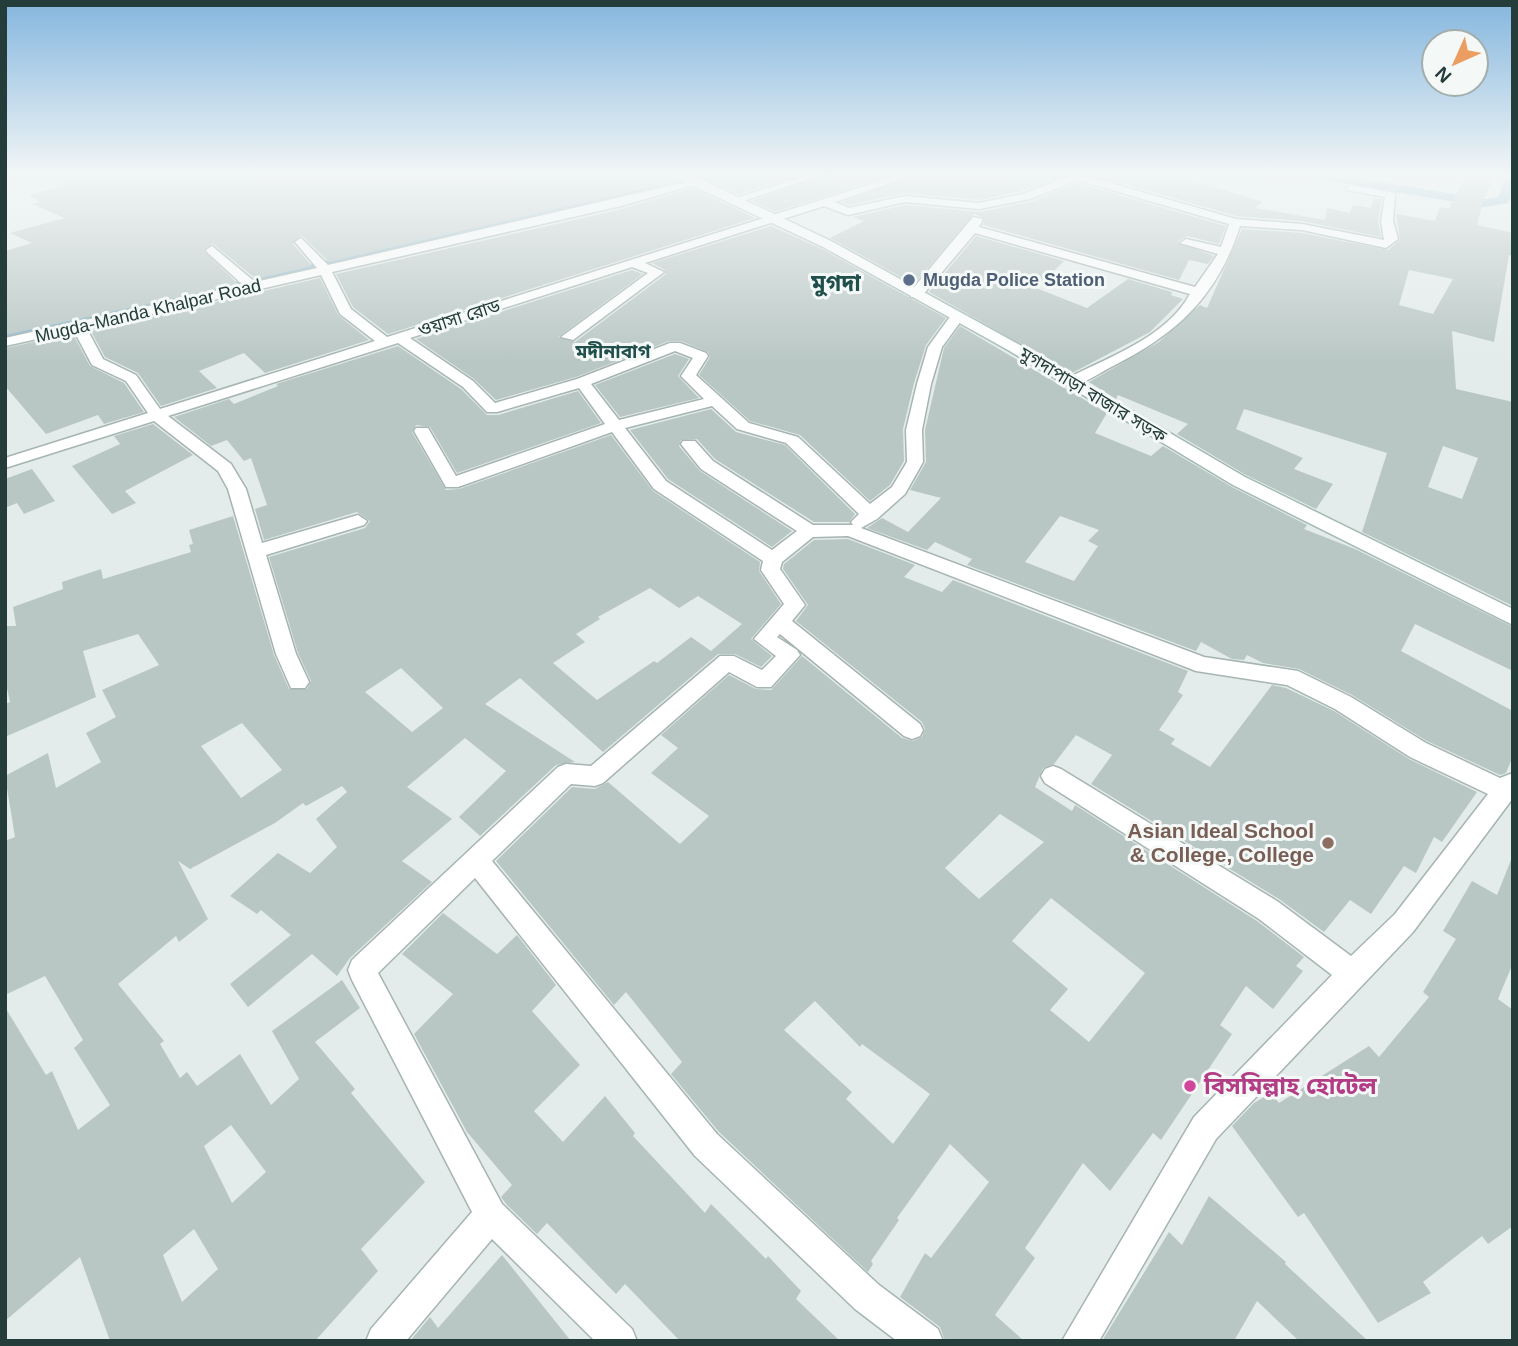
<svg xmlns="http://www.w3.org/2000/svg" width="1518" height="1346" font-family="Helvetica,'Noto Sans Bengali',sans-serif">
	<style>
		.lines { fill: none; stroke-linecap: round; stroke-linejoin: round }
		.canal { fill: #8eb9cf; fill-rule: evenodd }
		.building { fill: #b9c7c4; fill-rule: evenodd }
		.street-casing { stroke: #a6b4b2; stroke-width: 3 }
		.secondary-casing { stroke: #a2b8b4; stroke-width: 3 }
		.street { fill: #fff; fill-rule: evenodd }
		.secondary { fill: #fff; fill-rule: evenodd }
		.service-dot { fill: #5c6f8a; stroke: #f4f9f7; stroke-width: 2.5 }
		.education-dot { fill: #8d6e63; stroke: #f4f9f7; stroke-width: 2.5 }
		.hotel-dot { fill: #d1479c; stroke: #f4f9f7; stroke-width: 2.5 }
		.labels { text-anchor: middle; stroke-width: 6; stroke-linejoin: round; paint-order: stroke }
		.far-service-label { font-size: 18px; font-weight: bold; fill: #4e5e75; stroke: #f4f9f7; text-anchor: start }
		.far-street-label { font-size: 18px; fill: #243d3b; stroke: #f4f9f7 }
		.far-neighbourhood-label { font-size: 19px; font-weight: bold; fill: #204f4c; stroke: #f4f9f7 }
		.education-label { font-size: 21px; font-weight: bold; fill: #785e54; stroke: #f4f9f7; text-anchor: end }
		.far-district-label { font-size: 23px; font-weight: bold; fill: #204f4c; stroke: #f4f9f7 }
		.near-hotel-label { font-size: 24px; font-weight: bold; fill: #b23c85; stroke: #f4f9f7; text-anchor: start }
	</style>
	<rect width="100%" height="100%" fill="#e3ecea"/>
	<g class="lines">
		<path class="canal" d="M700,174H720L191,302L5,341V331L191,292Z
			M1306,174H1332L1485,199L1498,197L1507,175L1513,174V192L1508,203L1485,207L1312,178Z"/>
	</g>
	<path class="building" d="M50,174H666L677,181L329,262L301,235L293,244L312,266L256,279L212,243L204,251L238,284L5,335V251L32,243L10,233L65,218L32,204L40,202L29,195L68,184Z
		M691,174H804L739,194Z
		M829,174H895L775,212L752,201Z
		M921,174H1069L1022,191L979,200L905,193L849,205L842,202Z
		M1090,174H1172L1263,202L1255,208L1325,220L1327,208L1350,213L1353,205L1371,208L1374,198L1382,199L1378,221L1381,237L1302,221L1236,216Z
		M1466,174H1495L1484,198L1477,225L1513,233V256L1509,255L1494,342L1452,331L1456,389L1513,402V606L1362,532L1387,453L1244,409L1236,429L1303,458L1294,469L1333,484L1316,509L1246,475L1177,434L1188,424L1118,395L1116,399L1089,382L1159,342L1200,305L1207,308L1242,229L1302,233L1388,250L1400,240L1396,214L1435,221L1440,207L1449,209ZM1409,270L1453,279L1433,314L1399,305ZM1443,446L1478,458L1462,499L1428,487Z
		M1077,183L1226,226L1219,244L1187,236L1177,242L1214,256L1208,264L1189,260L1179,280L983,225L985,218L974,214L914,284L830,238L864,221L853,217L905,205L980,212L1031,202Z
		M692,188L755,218L388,334L353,307L336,274L622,209Z
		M771,226L822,249L946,318L926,345L914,383L903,429L904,461L890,485L870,501L800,435L750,421L699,375L710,357L708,352L681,341H669L576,377L496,400L474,379L416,339L632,270L643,274L558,337L575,342L666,274L665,270L652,263Z
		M976,236L1064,261L1036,288L1087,308L1128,279L1172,292L1171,295L1183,299L1150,332L1072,373L929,292Z
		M320,278L338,315L369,340L265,373L244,353L199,371L217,388L161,406L138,373L105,357L91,331Z
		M960,326L1107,413L1095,433L1151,456L1163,446L1232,487L1307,525L1304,529L1355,549L1513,627V671L1415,624L1401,651L1513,711V756L1506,773L1500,775L1427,741L1352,695L1299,669L1263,663L1247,655L1244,660L1232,659L1201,642L1196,651L967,565L972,559L935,542L927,550L867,528L882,518L908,532L941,498L910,490L926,462L925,430L944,348ZM1060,516L1099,530L1088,541L1098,546L1074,581L1025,562Z
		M73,334L90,366L124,383L144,412L104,424L98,415L46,434L5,386V348Z
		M398,346L461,389L487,415H498L578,391L601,423L457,473L430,427L416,425L412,432L446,490L459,489L611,435L653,491L760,562L759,571L781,604L751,639L772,656L761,667L735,654H718L603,752L520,678L485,704L575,762L556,765L480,836L459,817L506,771L465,738L407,787L452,819L402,861L432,882L350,958L337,976L312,954L248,1007L230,984L291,935L261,910L257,914L230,896L278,853L310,873L337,847L316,819L347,792L342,786L306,806L303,803L275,823L190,869L178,861L208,919L179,942L176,936L118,984L164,1041L160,1044L180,1078L187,1072L197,1086L240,1054L271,1105L299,1079L272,1031L342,980L360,1008L315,1042L355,1089L351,1093L425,1182L361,1249L378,1271L315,1341H110L80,1257L5,1321V1007L46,1075L52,1071L78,1130L110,1105L74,1048L83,1040L45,976L5,995V841L15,837L5,776L48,753L56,788L101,762L86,733L116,717L102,690L159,665L138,634L83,651L96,697L5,737V704L10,702L5,679V626H16L13,607L63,589L62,582L101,569L103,579L191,552L189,545L193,544L189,530L233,516L274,655L289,689H307L311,681L298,653L269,557L365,528L370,521L357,512L264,540L255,509L267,505L251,458L244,461L227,440L211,446L174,417L229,399L234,404L278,386L276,384ZM650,588L679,608L698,596L742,624L711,651L691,637L657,663L654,661L597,700L553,663L585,642L576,634L600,619L598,617ZM401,668L443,708L412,732L365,692ZM242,723L282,770L241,798L201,746ZM231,1125L266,1172L232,1203L204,1146ZM194,1229L218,1269L182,1302L163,1255Z
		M675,354L689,359L678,376L699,398L620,417L595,385Z
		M711,409L736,432L785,445L855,514L849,522H814L715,459L697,439L681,440L679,446L700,471L792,531L772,547L668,479L630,430Z
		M153,424L193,455L125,491L136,503L112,514L72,466L120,444L114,436Z
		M32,469L55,501L24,514L17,503L5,508V479Z
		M848,539L915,565L904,577L942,592L953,580L1188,671L1178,692L1183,695L1159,730L1175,739L1171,744L1210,767L1272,685L1286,688L1334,711L1409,759L1477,792L1442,842L1434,837L1416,873L1404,866L1371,914L1350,900L1324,932L1279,899L1091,784L1112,755L1076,735L1054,764L1043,768L1035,787L1072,811L1075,805L1257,921L1304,957L1296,966L1303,971L1273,1009L1246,986L1220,1025L1232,1034L1161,1140L1153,1133L1110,1191L1083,1163L1025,1248L1035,1258L995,1315L1024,1341H945L940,1327L900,1297L925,1253L931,1258L989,1182L950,1144L897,1218L899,1220L871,1261L873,1264L868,1272L719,1132L671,1074L682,1062L626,992L614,1005L496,861L572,787L595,789L608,782L680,844L709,816L651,773L678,748L661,735L729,675L756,689L771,690L802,656L902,738L913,741L922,737L925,729L922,722L796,621L808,605L783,569L784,564L814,540ZM1000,814L1044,842L979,899L945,868ZM1051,898L1145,973L1089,1042L1050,1010L1068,989L1012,941ZM815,1001L860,1047L862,1044L930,1094L893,1144L846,1099L852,1092L784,1030Z
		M1511,860L1513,963L1498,999L1513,1010V1226L1488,1244L1482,1236L1423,1282L1431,1293L1378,1323L1304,1213L1298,1217L1232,1126L1254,1103L1271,1093L1279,1103L1369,1046L1379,1057L1429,997L1423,992L1456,939L1443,931L1472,881L1497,895Z
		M443,913L497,954L517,935L556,985L532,1011L580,1065L534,1111L563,1142L605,1096L635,1133L633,1136L705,1213L711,1204L766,1259L768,1256L801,1291L796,1299L840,1341H680L625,1284L616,1294L547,1223L537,1234L507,1205L501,1197L512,1185L467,1132L414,1034L453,994L402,954Z
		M1209,1196L1286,1262L1285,1264L1368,1341H1299L1257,1301L1234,1341H1102L1169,1232L1182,1245Z
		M502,1255L571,1341H410L430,1317L438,1328Z"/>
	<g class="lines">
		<defs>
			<path id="street" d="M811,174H826L740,202L730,200Z
				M903,174H918L835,202L849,208L905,196L979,203L1023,194L1075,174H1088L1086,176L1236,219L1302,224L1384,240L1381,221L1385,197L1347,190L1346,188L1351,185L1395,193L1393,221L1398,239L1386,248L1302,230L1240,226C1218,295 1178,333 1115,365C1101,372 1086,383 1071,386L1064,382L1066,379C1108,357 1166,338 1190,294L975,233L921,297H911V291L973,217L983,219L979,227L1195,287L1218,254L1180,243L1186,239L1221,247L1229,224L1077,180L1030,199L979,209L905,202L848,215L824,206L645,263L664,272L573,340L561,337L648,273L632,267L410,338L473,381L495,403L577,379L670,343H680L706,353L708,356L696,375L749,423L798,437L870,504L892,487L907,462L906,430L917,384L928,347L952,314H962L964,317L942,347L931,384L922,430L923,462L905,494L877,519L861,528L1204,657L1298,671L1351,697L1426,743L1500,778L1513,773V798L1413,932L1216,1139L1099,1341H1062L1194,1117L1332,975L1259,919L1045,783L1041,776L1045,769L1053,766L1061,769L1277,901L1351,956L1395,914L1488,794L1410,757L1335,709L1287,685L1196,671L848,536L813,537L782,562L780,569L805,605L792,621L920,724L923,730L920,736L912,739L904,736L780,634L777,637L797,650L800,655L771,687H757L729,672L603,783L595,786L571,784L492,861L717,1134L879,1285L938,1329L943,1341H897L855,1309L695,1156L475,878L378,973L502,1204L632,1329L637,1341H595L492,1239L406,1341H366L371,1329L472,1212L352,980L348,970L352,960L558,767L566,764L591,766L720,656H734L762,670L776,656L754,639L784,604L761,570L763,561L654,489L612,432L458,487H446L414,431L416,428H428L456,476L605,424L579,388L497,412H487L463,387L398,343L168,416L231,464L246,489L262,543L358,515L367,521L364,525L266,555L296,654L309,682L305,688H291L276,654L228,489L218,471L154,421L5,468V458L148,413L126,381L92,365L74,331L5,346V338L243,285L208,253L206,250L212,246L255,282L317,268L295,242L301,238L328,265L699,179L704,182L621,206L332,272L351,309L387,337ZM321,275L340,314L375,341L160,409L136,375L103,359L87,329ZM675,351L693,358L681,376L704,399L619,420L591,384ZM712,406L737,429L786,443L859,514L851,522L853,525H813L713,461L695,441H683L681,444L701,469L797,531L772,550L666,481L625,428Z"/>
			<path id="secondary" d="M668,174H683L700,179L831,241L1018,344L1245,477L1513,609V625L1233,485L1008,350L823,247Z"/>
		</defs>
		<use href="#street" class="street-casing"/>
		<use href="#secondary" class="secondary-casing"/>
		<use href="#street" class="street"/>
		<use href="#secondary" class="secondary"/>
	</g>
	<linearGradient id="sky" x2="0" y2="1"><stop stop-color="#84b6de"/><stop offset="0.48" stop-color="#f2f6f6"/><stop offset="1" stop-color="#f2f6f6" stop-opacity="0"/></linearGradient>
	<rect width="1518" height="362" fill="url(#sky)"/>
	<circle class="service-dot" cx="909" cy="280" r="7"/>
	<circle class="education-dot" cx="1328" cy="843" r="7"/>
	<circle class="hotel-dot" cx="1190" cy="1086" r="7"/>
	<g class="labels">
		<g class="far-service-label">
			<text x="923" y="286">Mugda Police Station</text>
		</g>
		<g class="far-street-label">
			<text transform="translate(148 311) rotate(-13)" y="6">Mugda-Manda Khalpar Road</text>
			<text transform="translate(459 318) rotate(-18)" y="6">ওয়াসা রোড</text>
			<text transform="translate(1093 395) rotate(31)" y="6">মুগদাপাড়া বাজার সড়ক</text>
		</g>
		<g class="far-neighbourhood-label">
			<text x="613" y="358">মদীনাবাগ</text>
		</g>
		<g class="education-label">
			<text x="1314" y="838">Asian Ideal School<tspan x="1314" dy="24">&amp; College, College</tspan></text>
		</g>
		<g class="far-district-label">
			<text x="836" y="291">মুগদা</text>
		</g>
		<g class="near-hotel-label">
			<text x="1204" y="1094">বিসমিল্লাহ হোটেল</text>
		</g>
	</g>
	<rect width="1518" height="1346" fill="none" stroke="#243d3b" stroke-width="14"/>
	<g transform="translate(1455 63) rotate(225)"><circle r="33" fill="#f4f9f7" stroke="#a1aeac" stroke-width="2"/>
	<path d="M0-5L12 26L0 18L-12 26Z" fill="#ec9d61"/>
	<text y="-10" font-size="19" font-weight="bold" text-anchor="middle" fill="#243d3b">N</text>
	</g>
</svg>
